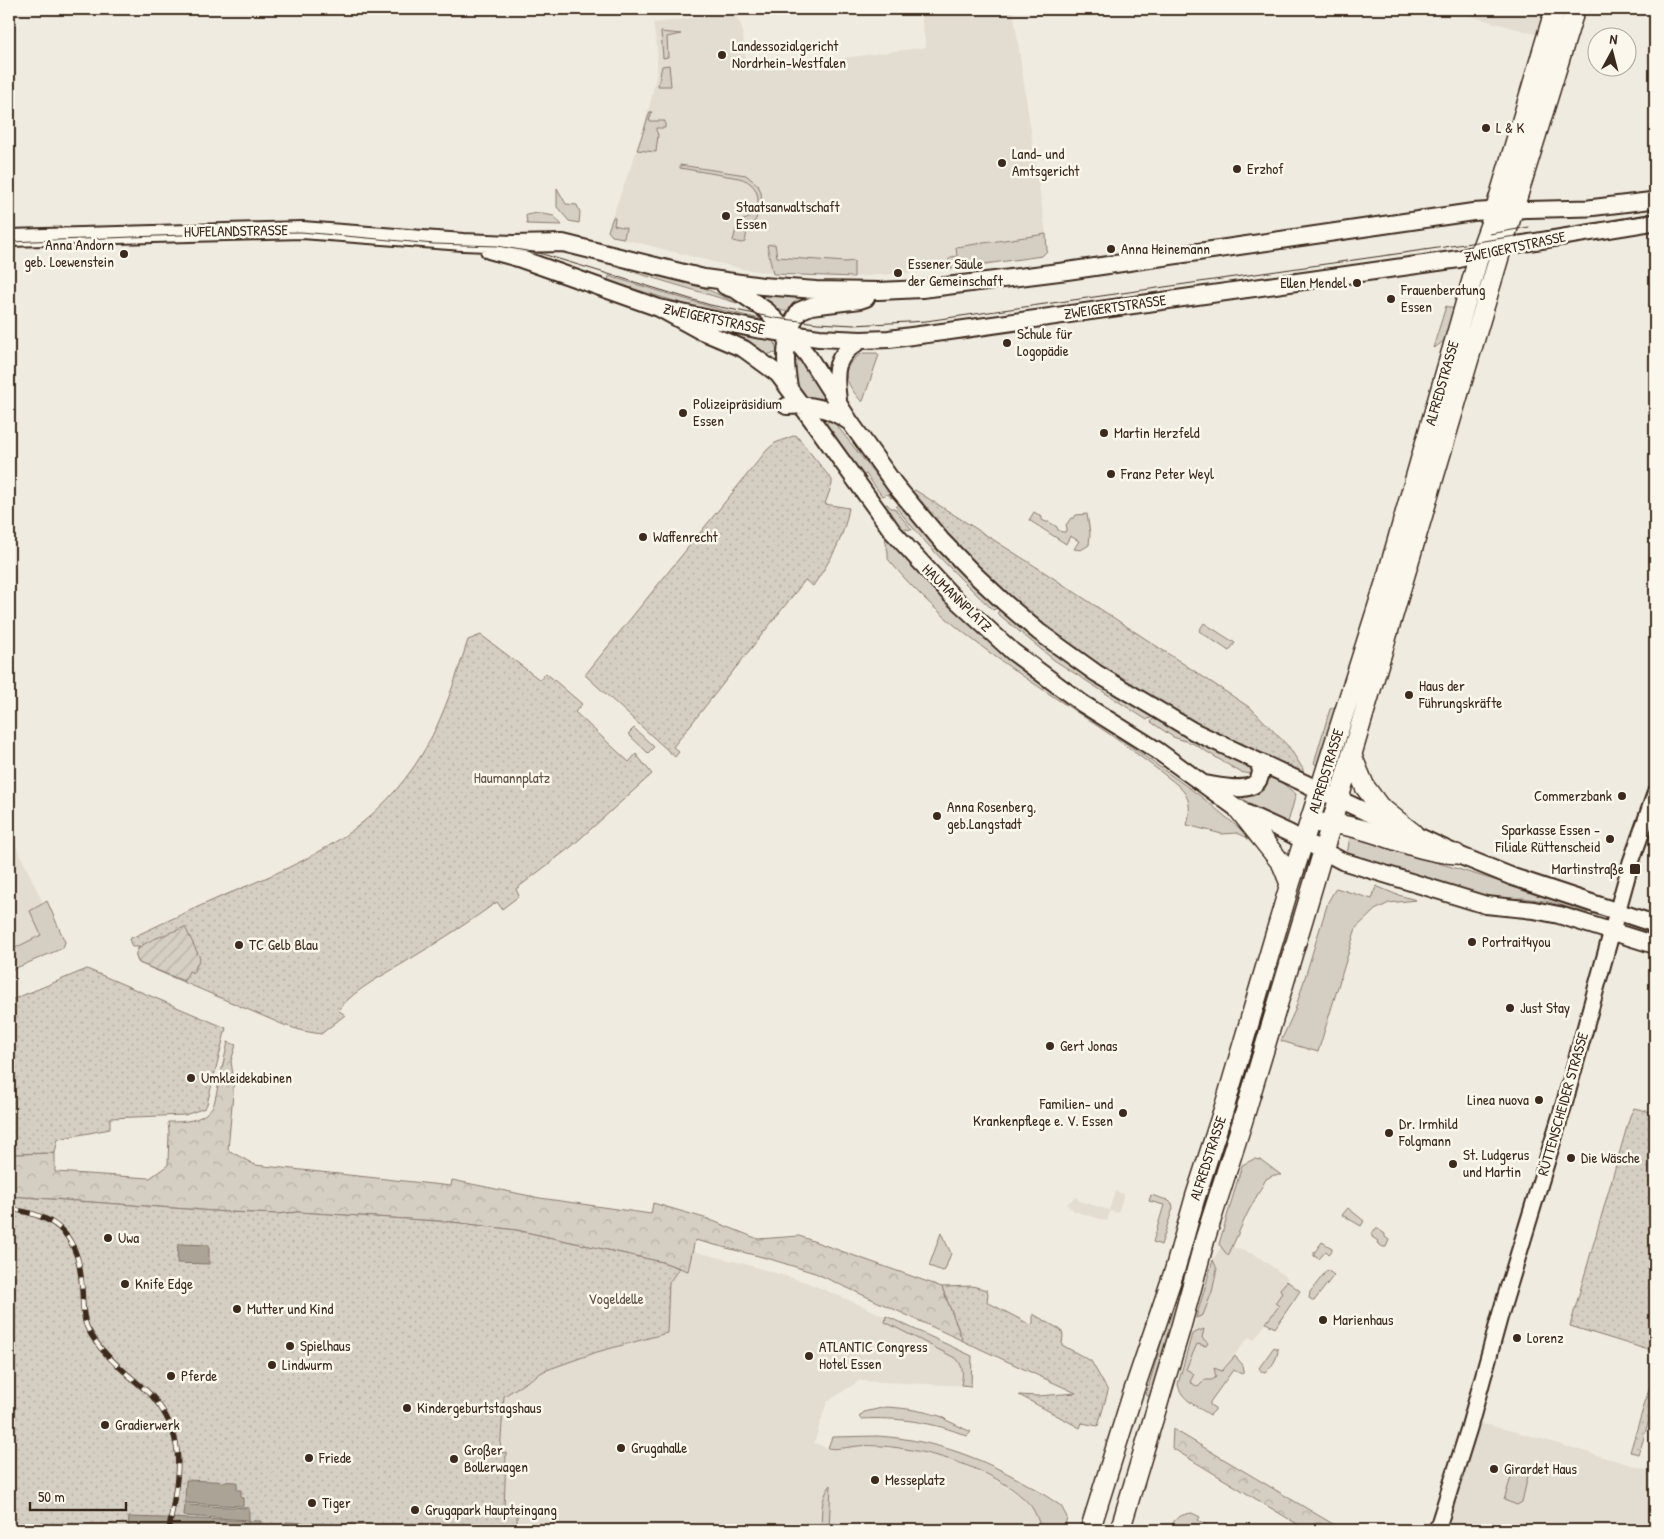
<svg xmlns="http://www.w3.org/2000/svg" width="1664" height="1539" font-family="'Patrick Hand',sans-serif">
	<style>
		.built { fill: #e2dcd1 }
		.grass { fill: #d5cec3; stroke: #887c70 }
		.forest { fill: url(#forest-crowns); stroke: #887c70 }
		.park { fill: url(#park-dots); stroke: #887c70 }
		.garden { fill: url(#garden-furrows); stroke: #887c70 }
		.water { fill: #aca397; stroke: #7f7367 }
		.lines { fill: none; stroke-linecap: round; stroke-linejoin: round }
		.tertiary-casing { stroke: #3b2a1e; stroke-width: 19 }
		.secondary-casing { stroke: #3b2a1e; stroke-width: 20 }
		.primary-casing { stroke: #3b2a1e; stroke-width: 22 }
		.tertiary { stroke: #fbf7ec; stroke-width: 15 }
		.secondary { stroke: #fbf7ec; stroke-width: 16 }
		.primary { stroke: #fbf7ec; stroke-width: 19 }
		.tram { stroke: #3b2a1e; stroke-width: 1 }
		.rail-casing { stroke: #3b2a1e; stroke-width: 5.5 }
		.rail { stroke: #fbf7ec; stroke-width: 4; stroke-dasharray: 11; stroke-linecap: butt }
		.poi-dot { fill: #3b2a1e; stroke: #fbf7ec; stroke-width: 2 }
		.labels { text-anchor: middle; stroke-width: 5; stroke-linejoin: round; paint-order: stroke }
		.poi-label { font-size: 15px; fill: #3b2a1e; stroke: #fbf7ec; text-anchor: start }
		.street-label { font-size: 15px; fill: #3b2a1e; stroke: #fbf7ec }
		.park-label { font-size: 15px; fill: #625347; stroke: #fbf7ec }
	</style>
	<defs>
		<pattern id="forest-crowns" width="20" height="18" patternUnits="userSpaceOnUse" patternTransform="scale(1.25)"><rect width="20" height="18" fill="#d5cec3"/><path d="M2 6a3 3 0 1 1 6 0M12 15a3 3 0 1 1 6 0" fill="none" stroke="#b8b1a7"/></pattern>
		<pattern id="park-dots" width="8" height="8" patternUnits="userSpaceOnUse" patternTransform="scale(1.25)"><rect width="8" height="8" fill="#d5cec3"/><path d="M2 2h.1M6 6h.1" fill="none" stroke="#b8b1a7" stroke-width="1.8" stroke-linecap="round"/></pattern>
		<pattern id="garden-furrows" width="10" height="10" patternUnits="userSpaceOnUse" patternTransform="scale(1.25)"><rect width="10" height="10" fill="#d5cec3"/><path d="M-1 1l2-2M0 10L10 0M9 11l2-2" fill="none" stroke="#b8b1a7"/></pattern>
	</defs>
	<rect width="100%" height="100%" fill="#f0ebe0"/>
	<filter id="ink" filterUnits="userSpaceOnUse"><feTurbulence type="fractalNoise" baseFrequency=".02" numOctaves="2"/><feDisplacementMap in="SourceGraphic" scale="10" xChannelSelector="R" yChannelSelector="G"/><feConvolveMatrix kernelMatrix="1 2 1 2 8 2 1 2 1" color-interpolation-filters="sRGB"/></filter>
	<g filter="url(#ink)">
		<path class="built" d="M920,9H1013L1046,234L1047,251L1042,256L950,269L918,272L854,277L779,274L743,269L713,262L612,236L610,233L608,228L638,147L650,104L657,71V48L653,23L734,13L742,27L747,71L926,47Z
			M1457,9H1547L1539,35L1456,12Z
			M9,831L61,941L9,968Z
			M1115,1191L1124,1194L1118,1213L1110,1211L1107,1221L1074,1211L1067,1204L1076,1197L1079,1201L1109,1210Z
			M1223,1244L1256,1255L1288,1278L1280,1289L1283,1293L1279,1306L1254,1340L1249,1337L1222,1371L1215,1368L1214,1369L1216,1377L1213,1380H1205L1198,1388L1189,1382L1186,1369L1197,1344L1206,1346L1201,1338L1204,1330L1192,1334L1213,1260Z
			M693,1251L745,1264L806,1282L858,1304L972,1356L971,1386L859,1381L827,1402L814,1443L829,1449L861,1446L904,1449L931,1454L968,1467L994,1479L1023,1498L1034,1510L1041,1530H517V1511H504L506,1453L500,1452L504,1396L544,1371L597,1352L667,1333L669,1283L679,1268L688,1271Z
			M1472,1421L1524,1434L1655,1472V1530H1443Z"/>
		<path class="grass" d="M661,32L681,34L667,37L668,57L663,58Z
			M669,65L671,86H658L662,66Z
			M650,112H652L649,121H665V128H656V131L657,132L658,135L656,152L637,150Z
			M680,165L746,175L758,185L761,192L762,204L755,221L747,231L745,242L741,243L733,241L738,221C763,220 766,184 739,178L680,168Z
			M557,188L566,204L577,205L580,212L579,223L569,221L557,207Z
			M538,213L554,216L562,225L527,224L526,215Z
			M613,217L615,218L614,225L626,228L624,238L612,236L608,231Z
			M1046,234L1047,251L1042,256L950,269L948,261L951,257L957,256L956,247Z
			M775,244L777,257L845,262L854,261V277L773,274L767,245Z
			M614,262L702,287L737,303L613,266Z
			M609,276L718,309L761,319L765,322L717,314L608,281Z
			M758,293L812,297V302C782,316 783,315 758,293Z
			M1446,306L1454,309C1450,326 1450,341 1433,348Z
			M728,331L775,342L777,353L769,354L766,356L724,332Z
			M863,353H877L879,355L863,401H861C845,382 837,368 863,353Z
			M793,361H802L830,403L806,400L798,387Z
			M828,421L834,422L893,497L891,498L888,494L882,496L866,474L862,476L825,427Z
			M887,504L891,508H894L912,530L898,528L882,507Z
			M899,504L933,543L999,607L993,610C959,578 925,544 896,507Z
			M1034,512L1042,517V520L1046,522H1049L1057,527L1058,530L1062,532H1065L1067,528L1066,525L1071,518H1074L1076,515L1087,514L1090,533L1089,545L1081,550L1074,549L1079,541L1070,536L1066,544L1029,520Z
			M885,539L891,540L920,573L1061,697L1199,795L1249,836L1263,855L1246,837L1237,833L1222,834L1187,825C1190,813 1191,802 1184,792C1178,784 1168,778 1161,772C1138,755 1116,738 1093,723C1020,674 943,627 888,559V552Z
			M1001,609L1072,665L1152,717L1150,719L1149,718L1147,720L1054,660L997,613Z
			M1204,623L1235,643L1229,651L1199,631Z
			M1334,707H1336V709L1318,767L1314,763L1330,709Z
			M1154,718L1253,768L1255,775L1240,772L1194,744L1173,737L1151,722Z
			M634,728L654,747L648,753L628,734Z
			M1266,774L1281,782L1296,794L1287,826L1250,804L1240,796Z
			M1350,836L1589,909L1588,913L1546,901L1522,898L1487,900L1347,855Z
			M1376,886L1395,894L1416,900L1389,903L1375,910L1356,928L1318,1052L1281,1041L1295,1010L1328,902L1336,888L1372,899Z
			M47,901L65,942L63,948L9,971V951L41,935L30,911Z
			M1266,989H1269L1259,1037L1248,1077H1246L1247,1057Z
			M1229,1120L1232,1126L1208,1203L1205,1191Z
			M1254,1159L1261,1160L1281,1175H1274L1266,1179L1247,1214L1228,1256L1219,1244L1242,1165Z
			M1151,1195L1167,1200L1172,1203L1173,1208L1161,1245L1153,1242L1164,1205L1149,1201Z
			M1348,1208L1364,1221L1361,1226L1342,1215Z
			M1375,1229H1378L1385,1234V1237L1389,1240L1386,1247H1383L1377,1243L1378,1241L1372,1237V1234Z
			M941,1233L951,1253L945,1270L943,1271L929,1266Z
			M1322,1242L1332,1248V1251L1329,1254L1326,1251L1319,1259L1314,1256V1253Z
			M1213,1260L1217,1269L1212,1292L1203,1315L1196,1318Z
			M1327,1270L1334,1275L1314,1301L1309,1298L1310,1292Z
			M1287,1281L1300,1291L1275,1328L1266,1323L1279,1306L1275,1303L1282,1293L1280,1289Z
			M1178,1285L1182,1286L1152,1397L1146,1395Z
			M886,1316L972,1356L971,1386L961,1385C963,1374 964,1368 957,1359L885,1322Z
			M1204,1329L1202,1338L1208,1343L1206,1346L1197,1344L1186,1369L1194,1374L1190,1382L1198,1387L1205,1380H1212L1216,1377L1214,1368L1222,1371L1235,1356L1243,1365L1244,1372L1242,1374L1233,1370L1210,1402V1405L1215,1408V1410L1210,1415C1198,1407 1180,1399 1178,1384L1192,1334Z
			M1274,1347L1278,1349C1278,1358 1272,1367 1265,1373L1262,1372L1259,1368Z
			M886,1407C906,1408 924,1411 943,1417L946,1420L971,1432L967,1436C935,1422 895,1417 861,1419L859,1417L864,1412Z
			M877,1436C945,1440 1005,1467 1061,1506L1067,1517L1064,1530H1041C1039,1522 1036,1513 1031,1506C1001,1470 926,1449 881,1446C873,1446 865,1445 858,1446C848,1447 836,1450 828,1448L832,1437Z
			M1522,1465L1529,1471L1522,1502L1517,1505L1504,1500L1514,1468Z
			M831,1485L829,1530H821C822,1514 820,1498 831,1485Z
			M1192,1513L1200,1517L1198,1520L1215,1530H1171C1171,1519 1182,1514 1192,1513Z"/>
		<path class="forest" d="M228,1042L236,1045L231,1061L234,1082L228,1150L255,1165L451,1186L452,1180L540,1198L651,1214L653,1203L708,1219L758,1239L799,1236L942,1287L963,1341L815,1273L770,1259L695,1240L688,1271L662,1262L516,1230L452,1222L298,1212L277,1214L227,1212L9,1196V1154L55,1153V1172L150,1178L168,1165L169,1132L168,1122C186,1122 205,1121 214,1104Z
			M1173,1429L1343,1530H1307L1172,1448Z"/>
		<path class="park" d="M796,435L832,480V484L825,504L849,508C843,541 831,559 813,586L805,580L802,584L673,747L679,752L675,757L585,675L767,450L775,443Z
			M915,490L1038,568L1252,709L1289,747L1303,769V774L1161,706L1101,667L1042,625L1016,603L946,536L910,493Z
			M481,635L540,680L546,673L582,704L575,712L629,762L636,754L652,774L572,846L516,889L519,896L502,909L497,902C469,922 440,941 410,959C385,975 357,987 338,1010L345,1015L321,1034L303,1031L284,1025L139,963C135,957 135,953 139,947H132L129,939C159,925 188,911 218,898C297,865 365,839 415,765C441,727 454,683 468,640Z
			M87,969L226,1028L207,1104L205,1108L185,1115L110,1118V1129L58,1139L55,1153L9,1154V1001Z
			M1634,1108L1655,1113V1352L1570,1326L1630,1116Z
			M9,1196L227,1212L277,1214L298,1212L452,1222L516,1230L662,1262L679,1268L669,1283L667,1333L597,1352L544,1371L504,1396L500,1452L506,1453L504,1511H517V1530H9Z
			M972,1286L987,1290L988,1294L987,1302L1031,1325L1033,1323V1314L1061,1330L1063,1335L1062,1345L1091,1361L1108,1391L1098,1426L1082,1423L1080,1428L1019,1395L1038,1396L1076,1393L963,1341L942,1287Z
			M1655,1369V1399L1639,1454L1630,1452Z"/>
		<path class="garden" d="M185,927L200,958L193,973L189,971L184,981L139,963C136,958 134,953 139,948C145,941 175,931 185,927Z"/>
		<path class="water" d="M178,1244L209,1245V1264L177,1263Z
			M186,1480L237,1482V1490H241V1498H243V1506L185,1503Z
			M185,1505L249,1508V1520L184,1516Z
			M129,1517L261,1521L260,1530H128Z
			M286,1522L400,1528L401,1524L425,1525V1530H285Z"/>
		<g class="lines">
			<defs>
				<path id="tertiary" d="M1513,210L1589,208L1655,200
					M1502,247L1655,222
					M1437,1530L1469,1428L1501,1312L1565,1101L1631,862L1655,794"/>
				<path id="secondary" d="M9,238L302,230L463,242L513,244L563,243L704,278L762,286L816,290L879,291L922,289L1067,271L1473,212L1506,210
					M489,250L518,258L659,308L756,329L819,338L861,340L889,339L950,331L1459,259L1490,250
					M725,286L736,290L767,311L799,345L808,356L850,422L895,485L941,540L972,572L1005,603L1039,632L1096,673L1193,731L1456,854L1513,877L1655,924
					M659,308L699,330L744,349L770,368L778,374L802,406L893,532L951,595L1013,652L1083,704L1158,751L1239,810L1289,833L1342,861L1486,905L1534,910L1559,915L1655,945
					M789,387C784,360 784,335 799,311L811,306L860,300L866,298
					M838,400C834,371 834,356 861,340
					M787,406C809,404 830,408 848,421
					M1204,784C1219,786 1255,796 1260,776C1262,770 1260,766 1257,761"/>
				<path id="primary" d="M1352,756L1365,787L1379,806L1413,833
					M1239,810L1282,864L1290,884
					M1320,823C1367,823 1409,852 1456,854
					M1090,1530L1132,1396L1175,1269L1195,1198L1225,1105L1290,884L1386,580L1480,252L1495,211L1555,9
					M1120,1530L1180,1330L1205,1239L1243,1120L1304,916L1502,247L1575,9"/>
			</defs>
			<use href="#tertiary" class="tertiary-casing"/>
			<use href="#secondary" class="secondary-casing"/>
			<use href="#primary" class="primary-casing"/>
			<use href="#tertiary" class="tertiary"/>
			<use href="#secondary" class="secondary"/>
			<use href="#primary" class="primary"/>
			<path class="tram" d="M1490,234L1529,227
				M9,242L231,233L301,232L434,244L497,246L539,253L710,305L775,318L818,323L854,325L926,321L1445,247L1655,214"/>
			<defs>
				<path id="rail" d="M9,1209C59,1215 80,1238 82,1289C83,1302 82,1315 87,1327C101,1356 130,1375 152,1396C190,1441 177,1478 169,1530"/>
			</defs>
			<use href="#rail" class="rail-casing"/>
			<use href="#rail" class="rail"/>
		</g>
	</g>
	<g class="poi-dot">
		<circle cx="722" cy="55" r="5"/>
		<circle cx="1486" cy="128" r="5"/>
		<circle cx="1002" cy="163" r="5"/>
		<circle cx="1237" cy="169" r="5"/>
		<circle cx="726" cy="216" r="5"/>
		<circle cx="1111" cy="249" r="5"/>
		<circle cx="124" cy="254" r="5"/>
		<circle cx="898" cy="273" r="5"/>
		<circle cx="1357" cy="283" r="5"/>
		<circle cx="1391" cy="299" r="5"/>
		<circle cx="1007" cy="343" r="5"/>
		<circle cx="683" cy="413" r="5"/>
		<circle cx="1104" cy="433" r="5"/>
		<circle cx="1111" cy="474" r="5"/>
		<circle cx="643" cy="537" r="5"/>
		<circle cx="1409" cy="695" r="5"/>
		<circle cx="1622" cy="796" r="5"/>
		<circle cx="937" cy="816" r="5"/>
		<circle cx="1610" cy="839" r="5"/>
		<rect x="1629" y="863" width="12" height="12" rx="2.5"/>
		<circle cx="1472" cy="942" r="5"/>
		<circle cx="239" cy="945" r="5"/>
		<circle cx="1510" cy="1008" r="5"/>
		<circle cx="1050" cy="1046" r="5"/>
		<circle cx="191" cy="1078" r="5"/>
		<circle cx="1539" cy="1100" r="5"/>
		<circle cx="1123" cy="1113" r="5"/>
		<circle cx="1389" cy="1133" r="5"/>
		<circle cx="1571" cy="1158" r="5"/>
		<circle cx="1453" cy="1164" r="5"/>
		<circle cx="108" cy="1238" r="5"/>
		<circle cx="125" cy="1284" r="5"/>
		<circle cx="237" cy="1309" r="5"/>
		<circle cx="1323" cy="1320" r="5"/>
		<circle cx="1517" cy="1338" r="5"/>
		<circle cx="290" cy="1346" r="5"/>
		<circle cx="809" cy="1356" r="5"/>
		<circle cx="272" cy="1365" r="5"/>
		<circle cx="171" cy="1376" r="5"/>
		<circle cx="407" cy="1408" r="5"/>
		<circle cx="105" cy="1425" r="5"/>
		<circle cx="621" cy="1448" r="5"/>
		<circle cx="309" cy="1458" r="5"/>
		<circle cx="454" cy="1459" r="5"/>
		<circle cx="1494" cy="1469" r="5"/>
		<circle cx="875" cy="1480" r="5"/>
		<circle cx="312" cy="1503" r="5"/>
		<circle cx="415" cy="1510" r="5"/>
	</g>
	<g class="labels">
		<g class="poi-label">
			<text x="732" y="51">Landessozialgericht<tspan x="732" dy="17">Nordrhein-Westfalen</tspan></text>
			<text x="1496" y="133">L &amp; K</text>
			<text x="1012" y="159">Land- und<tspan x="1012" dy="17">Amtsgericht</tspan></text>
			<text x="1247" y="174">Erzhof</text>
			<text x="736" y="212">Staatsanwaltschaft<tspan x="736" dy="17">Essen</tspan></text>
			<text x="114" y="250" text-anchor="end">Anna Andorn<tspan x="114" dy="17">geb. Loewenstein</tspan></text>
			<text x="1121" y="254">Anna Heinemann</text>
			<text x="908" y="269">Essener Säule<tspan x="908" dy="17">der Gemeinschaft</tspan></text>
			<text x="1347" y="288" text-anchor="end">Ellen Mendel</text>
			<text x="1401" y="295">Frauenberatung<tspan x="1401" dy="17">Essen</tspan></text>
			<text x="1017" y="339">Schule für<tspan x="1017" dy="17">Logopädie</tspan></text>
			<text x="693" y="409">Polizeipräsidium<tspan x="693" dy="17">Essen</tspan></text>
			<text x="1114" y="438">Martin Herzfeld</text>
			<text x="1121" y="479">Franz Peter Weyl</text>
			<text x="653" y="542">Waffenrecht</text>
			<text x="1419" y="691">Haus der<tspan x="1419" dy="17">Führungskräfte</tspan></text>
			<text x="1612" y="801" text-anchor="end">Commerzbank</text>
			<text x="947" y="812">Anna Rosenberg,<tspan x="947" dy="17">geb.Langstadt</tspan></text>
			<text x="1600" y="835" text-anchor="end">Sparkasse Essen -<tspan x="1600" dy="17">Filiale Rüttenscheid</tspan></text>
			<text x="1624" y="874" text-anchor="end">Martinstraße</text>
			<text x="1482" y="947">Portrait4you</text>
			<text x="249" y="950">TC Gelb Blau</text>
			<text x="1520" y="1013">Just Stay</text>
			<text x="1060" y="1051">Gert Jonas</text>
			<text x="201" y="1083">Umkleidekabinen</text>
			<text x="1529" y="1105" text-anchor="end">Linea nuova</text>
			<text x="1113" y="1109" text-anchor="end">Familien- und<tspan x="1113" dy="17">Krankenpflege e. V. Essen</tspan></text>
			<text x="1399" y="1129">Dr. Irmhild<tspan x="1399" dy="17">Folgmann</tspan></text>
			<text x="1463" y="1160">St. Ludgerus<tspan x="1463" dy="17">und Martin</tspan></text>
			<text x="1581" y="1163">Die Wäsche</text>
			<text x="118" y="1243">Uwa</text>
			<text x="135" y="1289">Knife Edge</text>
			<text x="247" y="1314">Mutter und Kind</text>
			<text x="1333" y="1325">Marienhaus</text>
			<text x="1527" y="1343">Lorenz</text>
			<text x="300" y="1351">Spielhaus</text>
			<text x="819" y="1352">ATLANTIC Congress<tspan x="819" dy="17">Hotel Essen</tspan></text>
			<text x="282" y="1370">Lindwurm</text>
			<text x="181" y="1381">Pferde</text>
			<text x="417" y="1413">Kindergeburtstagshaus</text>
			<text x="115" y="1430">Gradierwerk</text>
			<text x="631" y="1453">Grugahalle</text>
			<text x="464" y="1455">Großer<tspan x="464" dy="17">Bollerwagen</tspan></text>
			<text x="319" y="1463">Friede</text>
			<text x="1504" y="1474">Girardet Haus</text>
			<text x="885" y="1485">Messeplatz</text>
			<text x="322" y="1508">Tiger</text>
			<text x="425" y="1515">Grugapark Haupteingang</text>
		</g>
		<g class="street-label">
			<text transform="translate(236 231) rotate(-1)" y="5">HUFELANDSTRASSE</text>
			<text transform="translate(1515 247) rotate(-12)" y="5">ZWEIGERTSTRASSE</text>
			<text transform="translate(1115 307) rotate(-8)" y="5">ZWEIGERTSTRASSE</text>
			<text transform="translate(714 319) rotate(12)" y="5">ZWEIGERTSTRASSE</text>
			<text transform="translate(1442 383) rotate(-74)" y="5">ALFREDSTRASSE</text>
			<text transform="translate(957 598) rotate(44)" y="5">HAUMANNPLATZ</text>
			<text transform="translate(1326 771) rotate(-73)" y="5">ALFREDSTRASSE</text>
			<text transform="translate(1563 1104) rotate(-74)" y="5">RÜTTENSCHEIDER STRASSE</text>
			<text transform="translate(1208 1158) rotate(-72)" y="5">ALFREDSTRASSE</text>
		</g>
		<g class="park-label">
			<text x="512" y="783">Haumannplatz</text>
			<text x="616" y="1304">Vogeldelle</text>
		</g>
	</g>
	<rect width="1664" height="1539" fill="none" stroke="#fbf7ec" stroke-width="30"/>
	<rect x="15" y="15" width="1634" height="1509" fill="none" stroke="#3b2a1e" stroke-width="2" filter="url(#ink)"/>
	<g transform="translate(1612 52) rotate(7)"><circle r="24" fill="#fbf7ec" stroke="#aea59a"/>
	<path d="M0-4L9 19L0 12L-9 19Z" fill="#3b2a1e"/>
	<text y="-8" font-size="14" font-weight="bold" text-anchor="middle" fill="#3b2a1e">N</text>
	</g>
	<path d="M30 1502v8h96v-8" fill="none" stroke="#3b2a1e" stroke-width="2.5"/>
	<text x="38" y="1502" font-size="15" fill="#3b2a1e" stroke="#fbf7ec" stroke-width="4" paint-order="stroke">50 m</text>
</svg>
